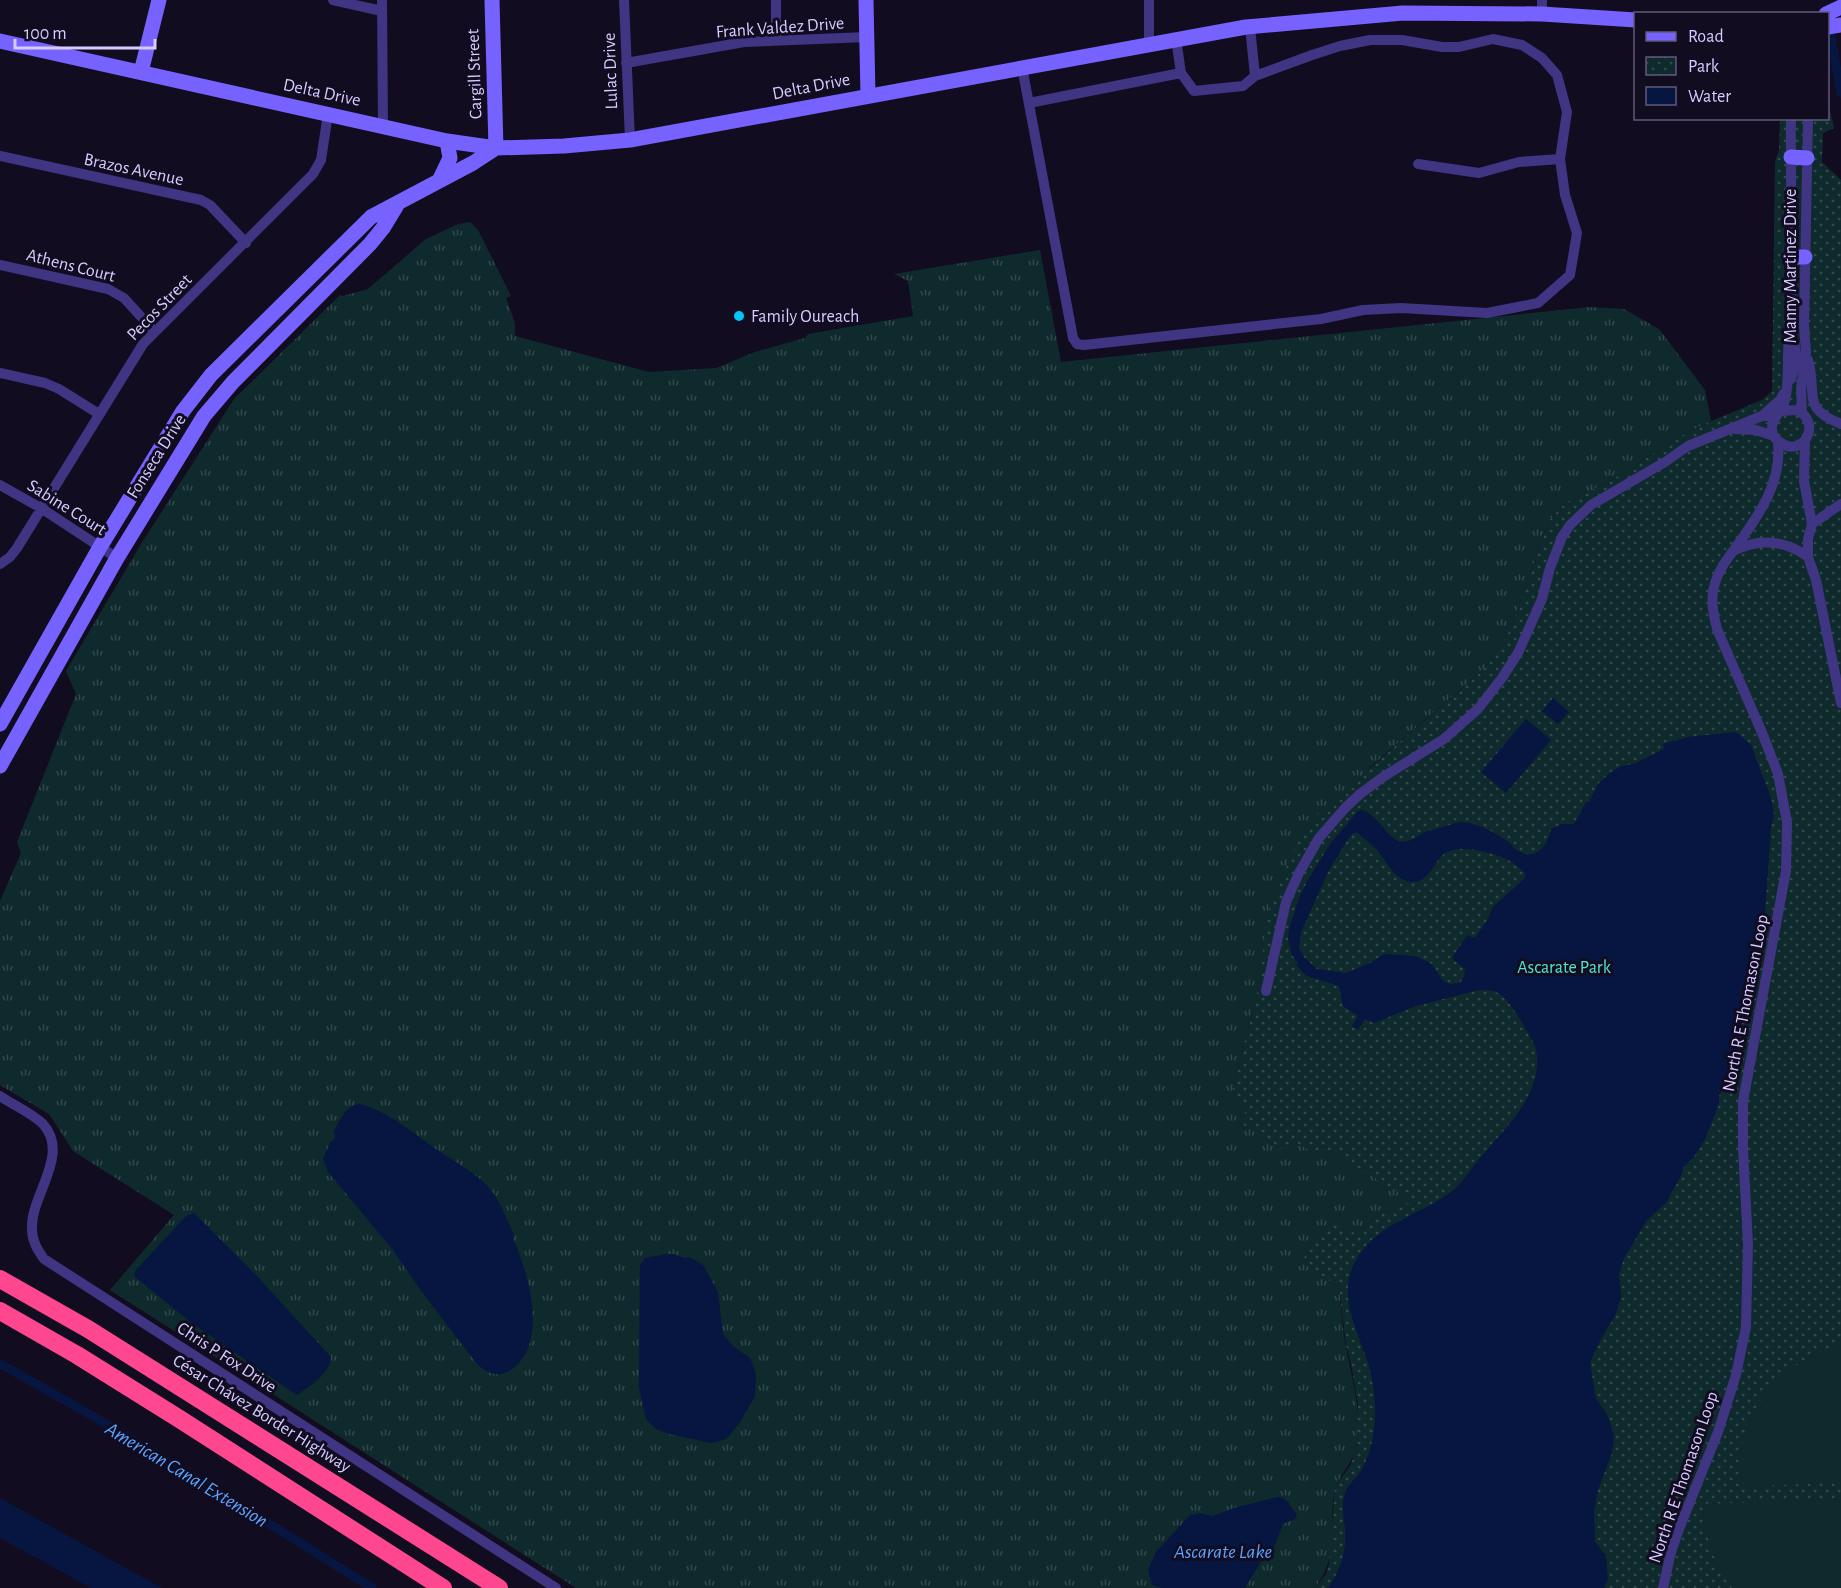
<svg xmlns="http://www.w3.org/2000/svg" width="1841" height="1588" font-family="'Alegreya Sans',sans-serif">
	<style>
		.grass { fill: url(#grass-tufts) }
		.park { fill: url(#park-dots) }
		.pitch { fill: #0f2a2c }
		.water { fill: #071640; fill-rule: evenodd }
		.lines { fill: none; stroke-linecap: round; stroke-linejoin: round }
		.canal { stroke: #071640; stroke-width: 9 }
		.street { stroke: #3f3583; stroke-width: 10 }
		.secondary { stroke: #7663ff; stroke-width: 15 }
		.highway { stroke: #ff478f; stroke-width: 18 }
		.poi-dot { fill: #00c8f7; stroke: #120c21; stroke-width: 2 }
		.labels { text-anchor: middle; stroke-width: 6; stroke-linejoin: round; paint-order: stroke }
		.street-label { font-size: 18px; fill: #d7ccff; stroke: #120c21 }
		.poi-label { font-size: 18px; fill: #d7ccff; stroke: #120c21; text-anchor: start }
		.park-label { font-size: 18px; fill: #53e4cd; stroke: #120c21 }
		.water-label { font-size: 20px; font-style: italic; fill: #5aa4ff; stroke: #120c21 }
	</style>
	<defs>
		<pattern id="grass-tufts" width="24" height="20" patternUnits="userSpaceOnUse" patternTransform="scale(1.5)"><rect width="24" height="20" fill="#0f2a2c"/><path d="M3 7l-1-3M5 7V3M7 7l1-3M15 17l-1-3M17 17v-4M19 17l1-3" fill="none" stroke="#31484c"/></pattern>
		<pattern id="park-dots" width="8" height="8" patternUnits="userSpaceOnUse" patternTransform="scale(1.5)"><rect width="8" height="8" fill="#0f2a2c"/><path d="M2 2h.1M6 6h.1" fill="none" stroke="#31484c" stroke-width="1.8" stroke-linecap="round"/></pattern>
	</defs>
	<rect width="100%" height="100%" fill="#120c21"/>
	<path class="grass" d="M470,222L478,230L511,296L506,298L515,323V336L649,372L716,368L755,352L805,338L808,334L913,316L908,281L894,274L1040,250L1061,362L1590,307L1624,309L1659,329L1705,390L1711,421L1677,438L1622,474L1563,505L1548,522L1511,629L1485,668L1369,768L1261,978L1233,1089L1291,1139L1315,1154L1322,1146L1414,1201L1374,1217L1361,1237L1301,1261L1339,1287C1341,1305 1342,1324 1345,1342C1351,1376 1363,1410 1356,1446C1353,1465 1336,1477 1334,1496C1328,1533 1340,1554 1315,1588H576L110,1290L174,1215L73,1151L49,1114L0,1085V901L21,853L17,842L76,694L66,671L141,544L234,399L340,295L343,296L368,289L426,239L458,224Z"/>
	<path class="park" d="M1828,102L1834,128L1823,133L1822,162L1841,180V1588H1315L1326,1574L1329,1564L1335,1487L1351,1464L1356,1446L1357,1434L1358,1404L1351,1364L1346,1345L1339,1287L1301,1262L1332,1220L1361,1237L1374,1217L1413,1201L1322,1146L1315,1154L1292,1140L1284,1150L1242,1124L1247,1117L1233,1089L1261,978L1265,922L1268,912L1300,834L1317,814L1485,668L1511,629L1548,522L1563,505L1622,474L1677,438L1711,421L1762,400L1772,391L1775,162L1779,150L1780,119L1828,118Z"/>
	<path class="pitch" d="M1841,1345V1482L1741,1487C1732,1417 1776,1363 1841,1345Z
		M1838,1499L1841,1502V1588H1732C1713,1562 1705,1536 1703,1504Z"/>
	<path class="water" d="M1553,698L1569,712L1558,724L1542,711Z
		M1526,719L1551,740L1506,793L1481,772Z
		M1736,732L1751,745L1771,798L1774,815L1771,827L1765,913L1747,979L1744,998L1745,1008L1736,1054L1727,1081L1719,1096V1104L1705,1139L1694,1157L1683,1168L1682,1174L1666,1203L1647,1220L1624,1258L1619,1274L1621,1297L1615,1316L1602,1337L1590,1362L1596,1399L1607,1414L1614,1436L1612,1453L1598,1490L1594,1511L1595,1542L1606,1556L1608,1579L1604,1588H1328C1341,1569 1347,1551 1345,1528C1344,1518 1341,1508 1344,1497C1346,1485 1355,1480 1361,1471C1372,1452 1376,1427 1375,1405C1374,1390 1372,1374 1367,1360C1357,1330 1338,1296 1354,1264C1375,1223 1417,1217 1451,1192C1463,1183 1470,1170 1480,1158C1507,1126 1547,1091 1535,1045C1526,1031 1512,1001 1498,993C1493,990 1485,990 1479,990L1416,1006L1374,1023L1365,1019L1358,1030L1352,1026L1358,1016L1343,1006L1339,986L1307,976L1296,965L1298,963L1292,955L1288,939L1289,929L1299,898L1308,880L1330,844L1358,811L1361,810C1378,814 1384,835 1400,842C1411,842 1416,837 1425,832C1428,831 1457,823 1460,822C1475,822 1495,832 1507,841C1511,843 1513,848 1517,850C1535,863 1548,845 1551,829L1562,824H1574L1586,802H1589L1598,784L1611,772L1620,767L1636,763L1664,749L1663,744L1688,737ZM1353,833H1358C1364,839 1370,843 1376,849C1385,858 1391,874 1404,880C1429,890 1432,860 1447,852C1461,844 1497,853 1510,861C1515,864 1520,869 1525,873V878L1493,907L1488,919L1475,938L1467,935L1452,958L1465,969L1464,977L1460,983L1450,984L1443,981L1432,964L1415,956L1384,954L1370,963L1346,973L1317,969L1304,957L1299,948L1301,932L1329,870L1348,839Z
		M360,1104C393,1113 414,1135 442,1153C459,1164 477,1174 490,1189C501,1202 506,1220 514,1234L513,1239C529,1273 549,1344 511,1370C498,1378 488,1374 477,1364L419,1288L393,1250L328,1172L323,1159L330,1143L335,1138L334,1131C340,1120 346,1105 360,1104Z
		M194,1213L256,1275L331,1357C330,1374 310,1386 297,1395L193,1324L134,1276L136,1270L186,1216Z
		M667,1254H674L684,1258L689,1257L703,1265L718,1292L723,1334L734,1347L750,1358L753,1365L756,1375L755,1396L740,1422L729,1436L723,1440L711,1443L669,1434L656,1429L646,1419L639,1388L640,1265L645,1258Z
		M1278,1497C1290,1498 1289,1507 1297,1514L1295,1519L1283,1524L1272,1552L1260,1563L1245,1588H1162L1152,1585L1148,1570L1156,1552L1190,1515L1200,1513L1213,1516L1234,1508Z
		M0,1498L162,1588H91L0,1538Z"/>
	<g class="lines">
		<path class="canal" d="M1831,37L1841,93
			M0,1364C127,1433 249,1511 372,1588"/>
		<path class="street" d="M333,0L382,11
			M382,0L383,125
			M624,0L630,140
			M776,0V40
			M1542,0V14
			M1250,27L1255,76
			M1149,44V0
			M626,63L744,42L867,37
			M1022,67L1073,338L1077,344L1084,345L1321,319L1363,310L1401,308L1487,313L1538,303L1570,275L1577,233L1565,195L1560,159L1567,112L1557,75L1542,58L1522,45L1493,39L1459,47H1442L1402,40H1370L1340,46L1312,55L1255,76L1243,86L1194,91L1181,73L1176,39
			M1029,103L1181,73
			M0,156L201,200L210,205L246,243
			M1418,164L1479,173L1519,162L1560,159
			M0,265L108,289L124,298L154,331
			M1808,360C1818,394 1800,408 1841,424
			M0,373L45,383L59,389L99,414
			M1791,379L1797,359L1794,342
			M1782,411L1797,410C1823,423 1803,458 1781,443C1775,440 1772,434 1772,428C1772,416 1784,412 1786,396C1789,376 1787,357 1789,337C1794,265 1790,191 1791,118
			M1802,413L1801,389L1806,352L1804,327L1808,118
			M1762,416L1780,400L1784,393
			M1735,429L1756,430L1774,436
			M1805,440L1804,481L1812,524L1808,539V557L1816,580L1841,703
			M0,485L41,508L117,558
			M1812,524L1841,504
			M1733,551C1759,538 1785,540 1808,557
			M0,564L10,557L17,548L143,344L313,174L321,160L328,114
			M1266,991L1286,902L1299,873L1319,838L1345,808L1360,794L1383,777L1444,739L1478,709L1502,678L1518,653L1542,599L1550,568L1562,537L1570,525L1591,505L1665,462L1688,446L1762,416H1776
			M0,1096C13,1105 32,1113 43,1124C71,1155 30,1196 32,1229C32,1241 37,1249 44,1259L556,1588
			M1663,1588L1671,1552L1679,1529L1718,1432L1736,1375L1746,1327L1748,1244L1743,1149V1101L1786,871L1787,822L1778,774L1763,735L1717,629C1713,613 1710,598 1715,583C1719,569 1728,558 1736,547C1759,515 1782,483 1778,442"/>
		<path class="secondary" d="M492,0L496,148
			M866,0L868,96
			M1826,14L1841,7
			M1828,27L1841,25
			M0,41L447,141L496,148L564,146L630,140L1246,27L1403,13L1542,14L1636,20
			M141,72L159,0
			M1791,157L1807,158
			M439,181L450,158L447,141
			M1791,257H1805
			M0,724L100,547L183,411L211,375L371,217L473,163L496,148
			M0,766L117,558L204,416L233,382L370,244L383,228L397,205"/>
		<path class="highway" d="M0,1279L88,1329L499,1588
			M0,1311L77,1355L178,1418L443,1588"/>
	</g>
	<circle class="poi-dot" cx="739" cy="316" r="6"/>
	<g class="labels">
		<g class="street-label">
			<text transform="translate(780 27) rotate(-4)" y="6">Frank Valdez Drive</text>
			<text transform="translate(610 71) rotate(-92)" y="6">Lulac Drive</text>
			<text transform="translate(474 74) rotate(-92)" y="6">Cargill Street</text>
			<text transform="translate(811 86) rotate(-11)" y="6">Delta Drive</text>
			<text transform="translate(322 92) rotate(12)" y="6">Delta Drive</text>
			<text transform="translate(134 169) rotate(12)" y="6">Brazos Avenue</text>
			<text transform="translate(71 265) rotate(14)" y="6">Athens Court</text>
			<text transform="translate(1790 266) rotate(-90)" y="6">Manny Martinez Drive</text>
			<text transform="translate(159 307) rotate(-46)" y="6">Pecos Street</text>
			<text transform="translate(156 456) rotate(-58)" y="6">Fonseca Drive</text>
			<text transform="translate(67 507) rotate(32)" y="6">Sabine Court</text>
			<text transform="translate(1745 1003) rotate(-79)" y="6">North R E Thomason Loop</text>
			<text transform="translate(227 1357) rotate(33)" y="6">Chris P Fox Drive</text>
			<text transform="translate(262 1413) rotate(32)" y="6">César Chávez Border Highway</text>
			<text transform="translate(1683 1477) rotate(-71)" y="6">North R E Thomason Loop</text>
		</g>
		<g class="poi-label">
			<text x="751" y="322">Family Oureach</text>
		</g>
		<g class="park-label">
			<text x="1564" y="973">Ascarate Park</text>
		</g>
		<g class="water-label">
			<text transform="translate(187 1474) rotate(31)" y="7">American Canal Extension</text>
			<text x="1223" y="1558">Ascarate Lake</text>
		</g>
	</g>
	<rect x="1634" y="12" width="195" height="108" fill="#120c21" stroke="#61597a" stroke-width="1.5"/>
	<rect x="1646" y="32" width="30" height="9" fill="#7663ff" stroke="#61597a" stroke-width="1.5"/>
	<text x="1688" y="42" font-size="18" fill="#d7ccff">Road</text>
	<rect x="1646" y="57" width="30" height="18" fill="url(#park-dots)" stroke="#61597a" stroke-width="1.5"/>
	<text x="1688" y="72" font-size="18" fill="#d7ccff">Park</text>
	<rect x="1646" y="87" width="30" height="18" fill="#071640" stroke="#61597a" stroke-width="1.5"/>
	<text x="1688" y="102" font-size="18" fill="#d7ccff">Water</text>
	<path d="M15 39v9h140v-9" fill="none" stroke="#d7ccff" stroke-width="3"/>
	<text x="24" y="39" font-size="18" fill="#d7ccff" stroke="#120c21" stroke-width="4.5" paint-order="stroke">100 m</text>
</svg>
